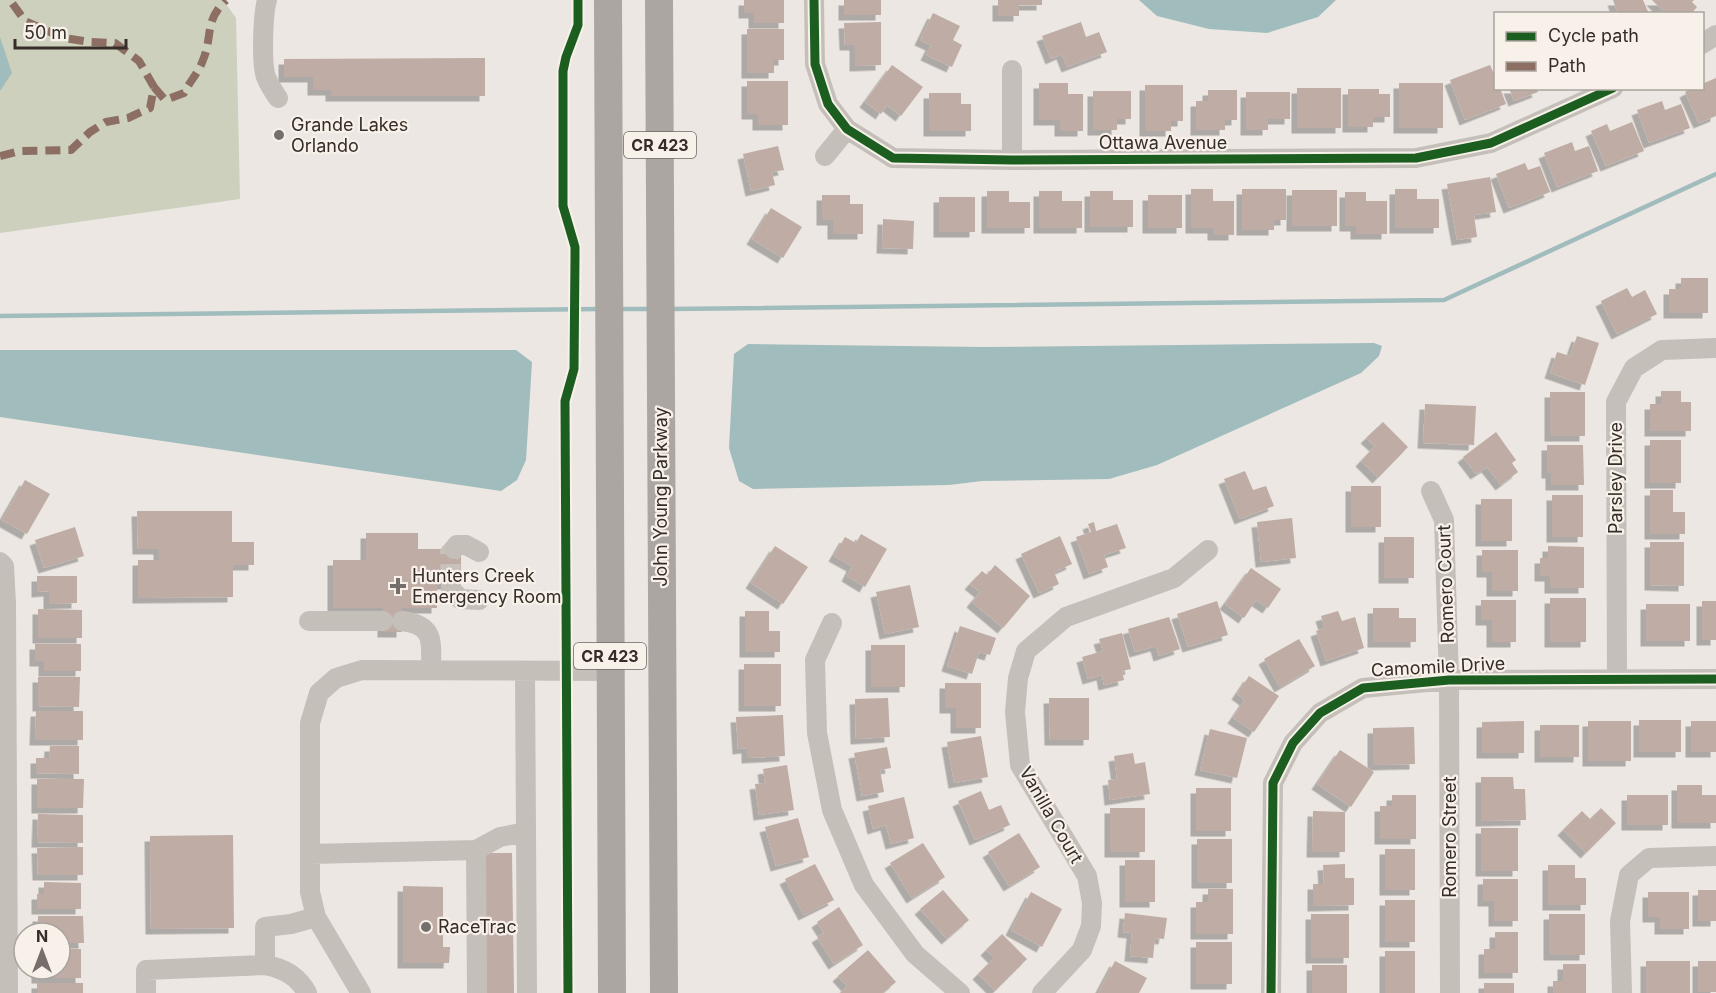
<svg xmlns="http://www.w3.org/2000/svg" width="1716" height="993" font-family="Inter,sans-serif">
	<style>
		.green { fill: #cdd0bd }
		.water { fill: #a0bcbc }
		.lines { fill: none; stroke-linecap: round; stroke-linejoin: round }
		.stream { stroke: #a0bcbc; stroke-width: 4.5 }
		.building { fill: #beaca5; filter: url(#shadow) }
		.minor-tunnel { stroke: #c8c2bd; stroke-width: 20; stroke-dasharray: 20 10; stroke-linecap: butt }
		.minor { stroke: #c5bfba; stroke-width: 20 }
		.highway { stroke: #aba6a1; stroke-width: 28 }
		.quiet { stroke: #8d6e63; stroke-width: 8; stroke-dasharray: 15 8; stroke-linecap: butt }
		.cycleway-casing { stroke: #f8f1ea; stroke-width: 13 }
		.cycleway { stroke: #1b5e20; stroke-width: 9 }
		.poi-dot { fill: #766e6a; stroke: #f8f1ea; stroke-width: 2 }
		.labels { text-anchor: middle; stroke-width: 4.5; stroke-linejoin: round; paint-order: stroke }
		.shield { fill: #f8f1ea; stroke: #706863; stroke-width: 1.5 }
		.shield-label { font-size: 16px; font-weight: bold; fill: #362d29 }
		.poi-label { font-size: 18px; fill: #362d29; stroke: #f8f1ea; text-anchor: start }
		.street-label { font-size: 18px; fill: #362d29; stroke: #f8f1ea }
	</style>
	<defs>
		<filter id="shadow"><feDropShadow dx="-5.5" dy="5.5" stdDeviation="0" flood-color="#0004"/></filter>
	</defs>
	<rect width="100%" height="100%" fill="#ece7e2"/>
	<path class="green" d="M0,0H223L236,18L240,199L0,233Z"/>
	<path class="water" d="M1139,0H1336L1318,17L1267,33L1209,29L1157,16Z
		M0,37L12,73L0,91Z
		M1374,343L1382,346L1379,356L1361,373L1157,465L1109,479L982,481L949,485L753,489L739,481L729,448L734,354L748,344L983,347Z
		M0,350H516L532,362L526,460L517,480L501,491L0,417Z"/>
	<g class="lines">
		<path class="stream" d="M619,309H652
			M670,309L1444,300L1716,174
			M0,316L601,309"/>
	</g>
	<path class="building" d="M744,0H784V23H754V13H744Z
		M844,0H881V15H844Z
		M998,0H1042V5H1019V16H998Z
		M1613,0H1643L1649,14H1618Z
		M1652,0H1694L1692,2L1697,7L1691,14H1666Z
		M933,13L960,26L953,40L962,45L952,67L926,55L931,45L920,40Z
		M881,22V65L855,66V45H845L844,23Z
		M1081,22L1086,37L1099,32L1107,52L1067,67L1062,54L1051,59L1042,36Z
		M747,29H784V60H774V73H747Z
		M485,58V96H331V90H313V77H284V59Z
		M892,65L923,87L901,116L887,105L881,114L865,102Z
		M1490,65L1496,78V88H1500L1506,104L1465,120L1450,80Z
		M1716,78V116L1699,123L1685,92L1693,88H1702V84Z
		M747,81H788V125H758V114H747Z
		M1039,83H1068V94H1083V131H1060V120H1039Z
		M1399,83H1443V128H1399Z
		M1145,85H1183V121H1171V131H1145Z
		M1297,88H1341V128H1297Z
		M1509,88H1536L1538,92L1514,101Z
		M1348,89H1379V94H1390V117H1373V127H1348Z
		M1208,90H1237V120H1225V130H1196V101H1208Z
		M1093,91H1131V119H1117V130H1093Z
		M1246,92H1290V119H1268V130H1246Z
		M929,93H961V104H971V131H929Z
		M1662,101L1665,110L1681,104L1690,128L1649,143L1637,110Z
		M1632,122L1644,151L1606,166L1591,131L1607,124L1610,131Z
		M1572,142L1575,151L1589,146L1598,171L1557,187L1544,153Z
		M778,146L784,170L772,172L775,185L751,191L743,154Z
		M1525,163L1528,170L1540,166L1550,192L1509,208L1496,174Z
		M1490,177L1496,212L1474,215L1477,237L1457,240L1447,184Z
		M1191,189H1213V201H1234V235H1213V228H1191Z
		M1242,189H1286V220H1274V230H1242Z
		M1395,189H1417V199H1439V228H1395Z
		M1292,190H1337V226H1292Z
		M987,191H1009V202H1030V228H987Z
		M1039,191H1062V201H1082V228H1039Z
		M1090,191H1113V200H1133V227H1090Z
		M1345,192H1366V201H1387V234H1356V226H1345Z
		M822,195H850V204H863V234H833V220H822Z
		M1148,195H1182V228H1148Z
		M939,197H975V232H939Z
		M771,208L802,227L783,258L752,239Z
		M883,219L914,221L913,249L882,248Z
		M1681,278H1708V313H1669V289H1681Z
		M1627,288L1632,297L1645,290L1657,314L1617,334L1601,301Z
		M1577,336L1599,343L1585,385L1550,373L1557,352L1570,356Z
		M1661,391H1681V402H1691V431H1650V404H1661Z
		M1550,392H1585V436H1550Z
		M1425,404L1476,406L1474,445L1423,443Z
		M1383,422L1408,447L1378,478L1361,461L1375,446L1366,438Z
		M1496,432L1516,460L1512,463L1518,472L1501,485L1487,467L1476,474L1463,457Z
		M1650,440H1681V483H1650Z
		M1547,445H1583L1584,485H1551V473H1547Z
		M1245,471L1253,490L1266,486L1274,506L1240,519L1224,479Z
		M25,480L50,494L27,534L2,520Z
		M1351,486H1381V527H1351Z
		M1650,490H1673V512H1685V534H1650Z
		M1552,495H1583V537H1552Z
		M1481,499H1512V541H1481Z
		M137,511H232V542H254V565H233V597L138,598V560H159V549H138Z
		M1292,518L1296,558L1261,562L1257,522Z
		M1094,522L1096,531L1117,524L1126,548L1104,555L1108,567L1089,574L1076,537L1091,532L1088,524Z
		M75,527L84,556L44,568L35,540Z
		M366,533H418V549H461V584H437V608H402V632H383V608H333V560H366Z
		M861,534L887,549L865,587L847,576L852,566L834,556L845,537L856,543Z
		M1060,536L1072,564L1054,572L1059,584L1039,593L1021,554Z
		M1384,537H1414V578H1384Z
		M1650,542H1684V586L1650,585Z
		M775,546L808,567L783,604L751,583Z
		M1548,546L1584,547V588H1550V576H1540V558H1548Z
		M1482,550H1518V591H1492V572H1482Z
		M995,565L1030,596L1003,628L972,602L980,592L970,584L982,571L987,575Z
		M1251,568L1281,589L1268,608L1256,600L1244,618L1225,604Z
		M37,576H77V603L49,604V591L37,592Z
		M910,585L919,627L885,634L876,592Z
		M1550,598H1586V642H1550Z
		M1481,600H1516V642H1492V620H1481Z
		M1217,601L1228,635L1188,647L1177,614Z
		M1702,601H1716V640H1702Z
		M1646,604H1690V641H1646Z
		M1373,608H1399V618H1416V642H1373Z
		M38,609L82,610V638H38Z
		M745,611H769V631H780V652H745Z
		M1338,611L1342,621L1355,617L1364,648L1326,661L1316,631L1325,628L1321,616Z
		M1169,617L1180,649L1159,656L1156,646L1135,652L1128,629Z
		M960,626L996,638L990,655L979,652L972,674L947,666Z
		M1122,633L1131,669L1122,671L1124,680L1104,685L1102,675L1088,679L1082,657L1103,651L1099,639Z
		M1299,639L1315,666L1280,687L1264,659Z
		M35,644H81V671H44V661H35Z
		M871,645H905V687H871Z
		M744,664H781V706H744Z
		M1249,676L1279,696L1254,732L1233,718L1245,700L1237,694Z
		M38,677H80L79,707L38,706Z
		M945,683H981V728H956V708H945Z
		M888,698L890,737L856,739L855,699Z
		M1049,698H1089V740H1050Z
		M36,711H83V740H35Z
		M783,715L785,756L747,758V748L738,749L736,717Z
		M1639,720H1681V752H1639Z
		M1524,721V753H1482V722Z
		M1588,721H1631V761H1588Z
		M1691,721H1716V752H1691Z
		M1540,725H1579V757H1540Z
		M1414,727L1415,764L1373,765V728Z
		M1210,729L1247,738L1237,778L1200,770Z
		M981,736L988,777L954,783L947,742Z
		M50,746H79V774L36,773V758H49Z
		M887,747L891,768L880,770L884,792L862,796L854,753Z
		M1340,750L1374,772L1351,807L1317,784Z
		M1133,753L1135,764L1145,762L1150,794L1110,800L1108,780L1117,779L1114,756Z
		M787,765L794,810L759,815L755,784L765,783L763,769Z
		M1481,777H1513L1514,789H1525L1526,820L1481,821Z
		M37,779H84L83,808H37Z
		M1677,785H1702V795H1716V823H1677Z
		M1196,788H1231V831H1196Z
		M981,791L989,810L1001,805L1010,825L975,840L958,801Z
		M1392,795H1416V839H1380V806H1392Z
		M1627,795H1668V825H1627Z
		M904,797L914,838L891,844L886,825L873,829L868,806Z
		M1110,808H1145V852H1110Z
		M1601,808L1616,823L1586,853L1563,830L1582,811L1590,819Z
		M1313,811L1345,812V852H1312Z
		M38,814L83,815V843L37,842Z
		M798,818L809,857L776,866L765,827Z
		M1481,828H1518V871H1481Z
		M1019,833L1040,867L1009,886L988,852Z
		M233,835L234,928L151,929L150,836Z
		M1197,839H1232V883H1197Z
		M923,843L945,877L912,898L890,863Z
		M83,847V875H38L37,848Z
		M1385,849H1415V890H1385Z
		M485,853H512L514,993H487Z
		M1125,860H1155V902H1125Z
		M815,864L834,900L804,915L785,879Z
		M1345,864V878H1354V905L1313,906V884H1324L1323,865Z
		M1548,865H1575V878H1586V905H1548Z
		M1483,879H1518V921H1494V901H1483Z
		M44,882L81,883V909H37V894H44Z
		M403,886L443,887V947H450L449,963H403Z
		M1208,889H1233V934H1196V902H1208Z
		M943,890L969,920L947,939L920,909Z
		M1698,890H1716V921H1698Z
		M1031,892L1062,909L1042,947L1011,930Z
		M1648,892H1689V929H1660V917H1648Z
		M1385,900H1415V942H1385Z
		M839,907L863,945L834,964L817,937L824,933L817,922Z
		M1125,913L1167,918L1164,939L1155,938L1153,958L1130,956L1132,933L1123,932Z
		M1311,914H1349V958H1311Z
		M1549,914H1585V955H1549Z
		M38,916H83L84,943H60V933H38Z
		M1495,932H1518V973H1484V949H1495Z
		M1002,934L1027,959L995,991L978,974L994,958L986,950Z
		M1196,942H1232V984H1196Z
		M60,949H81V978H37V969H60Z
		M868,950L896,982L883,993H840L847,986L838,976Z
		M1385,951H1415V993H1385Z
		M1115,961L1147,978L1139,993H1098Z
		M1646,961H1690V993H1646Z
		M1698,961H1716V992H1698Z
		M1563,964H1586V993H1553V981H1563Z
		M1312,965H1347V993H1312Z
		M37,983H83V993H37Z
		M1484,983H1514V993H1484Z"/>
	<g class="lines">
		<path class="minor-tunnel" d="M451,584L450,553L454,549"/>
		<path class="minor" d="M267,0C263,14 261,64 266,77C269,85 274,92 278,98
			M814,0L815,64L828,104L847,129L893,158L1012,160L1416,158L1491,143L1613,88
			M1702,44L1716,35
			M1012,70V160
			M825,156L847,129
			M1431,491L1444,520L1449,680L1450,993
			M454,549L457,545H466L479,552
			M0,562L4,566L6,604L8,993
			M451,584V589L460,599L479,600
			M309,621H383
			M402,621C436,625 431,643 431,670
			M832,623L815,660L817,733L832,810L864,885L915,954L960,993
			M525,671L527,993
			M1617,679L1616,402L1634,368L1662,350L1716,348
			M476,850L477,993
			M310,854L476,850L500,837L526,832
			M265,965V927L291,924L316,917
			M146,993V970L265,965C284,968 298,976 307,993
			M361,993L316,917L310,892V723L319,693L336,678L362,670L610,671
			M1042,993L1082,950L1091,926L1092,903L1087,876L1020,765L1015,712L1018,678L1026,651L1066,617L1174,578L1208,550
			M1271,993L1273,783L1293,743L1320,713L1363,688L1449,680L1716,679
			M1622,993L1620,921L1629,875L1649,858L1716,856"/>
		<path class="highway" d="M608,0L612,993
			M659,0L664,993"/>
		<path class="quiet" d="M154,87L165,100L184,93C190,81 199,72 203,60C213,36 204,21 226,0
			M0,156L20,151L71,150L90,132L106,122L128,118L150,108L154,87L139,61L115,43L90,42L64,38L25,21L10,0"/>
		<defs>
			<path id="cycleway" d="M814,0L815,64L828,104L847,129L893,158L1012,160L1416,158L1491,143L1613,88
				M568,993L565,401L574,369L575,257V247L563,206V71L566,57L578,25V0
				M1271,993L1273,783L1293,743L1320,713L1363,688L1449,680L1716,679"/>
		</defs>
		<use href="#cycleway" class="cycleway-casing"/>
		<use href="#cycleway" class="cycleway"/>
	</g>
	<g class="poi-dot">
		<circle cx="279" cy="135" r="6"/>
		<path d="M395 577h6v6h6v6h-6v6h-6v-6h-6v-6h6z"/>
		<circle cx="426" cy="927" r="6"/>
	</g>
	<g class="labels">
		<g class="shield">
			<rect x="624" y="132" width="72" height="26" rx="4.5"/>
			<rect x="574" y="643" width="72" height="26" rx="4.5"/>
		</g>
		<g class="shield-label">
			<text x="660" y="151">CR 423</text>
			<text x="610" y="662">CR 423</text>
		</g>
		<g class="poi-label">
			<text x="291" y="131">Grande Lakes<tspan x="291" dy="21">Orlando</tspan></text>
			<text x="412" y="582">Hunters Creek<tspan x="412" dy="21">Emergency Room</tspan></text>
			<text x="438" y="933">RaceTrac</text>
		</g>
		<g class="street-label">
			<text x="1163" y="149">Ottawa Avenue</text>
			<text transform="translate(1616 478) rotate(-90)" y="6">Parsley Drive</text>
			<text transform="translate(661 497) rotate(-90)" y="6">John Young Parkway</text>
			<text transform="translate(1446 584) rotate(-92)" y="6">Romero Court</text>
			<text transform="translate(1438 667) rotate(-3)" y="6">Camomile Drive</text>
			<text transform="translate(1051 815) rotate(60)" y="6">Vanilla Court</text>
			<text transform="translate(1450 837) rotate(-90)" y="6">Romero Street</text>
		</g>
	</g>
	<rect x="1494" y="12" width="210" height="78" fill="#f8f1ea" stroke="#aaa39d" stroke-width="1.5"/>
	<rect x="1506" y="32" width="30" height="9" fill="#1b5e20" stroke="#aaa39d" stroke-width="1.5"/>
	<text x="1548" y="42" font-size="18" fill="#362d29">Cycle path</text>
	<rect x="1506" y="62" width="30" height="9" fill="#8d6e63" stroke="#aaa39d" stroke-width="1.5"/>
	<text x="1548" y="72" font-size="18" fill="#362d29">Path</text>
	<g transform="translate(42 951)"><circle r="28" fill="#f8f1ea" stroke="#aaa39d" stroke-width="1.5"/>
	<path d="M0-4.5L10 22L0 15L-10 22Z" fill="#766e6a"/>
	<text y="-9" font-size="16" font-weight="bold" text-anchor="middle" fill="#362d29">N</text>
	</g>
	<path d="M15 39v9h111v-9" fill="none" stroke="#362d29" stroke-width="3"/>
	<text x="24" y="39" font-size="18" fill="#362d29" stroke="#f8f1ea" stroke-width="4.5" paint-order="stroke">50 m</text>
</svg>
